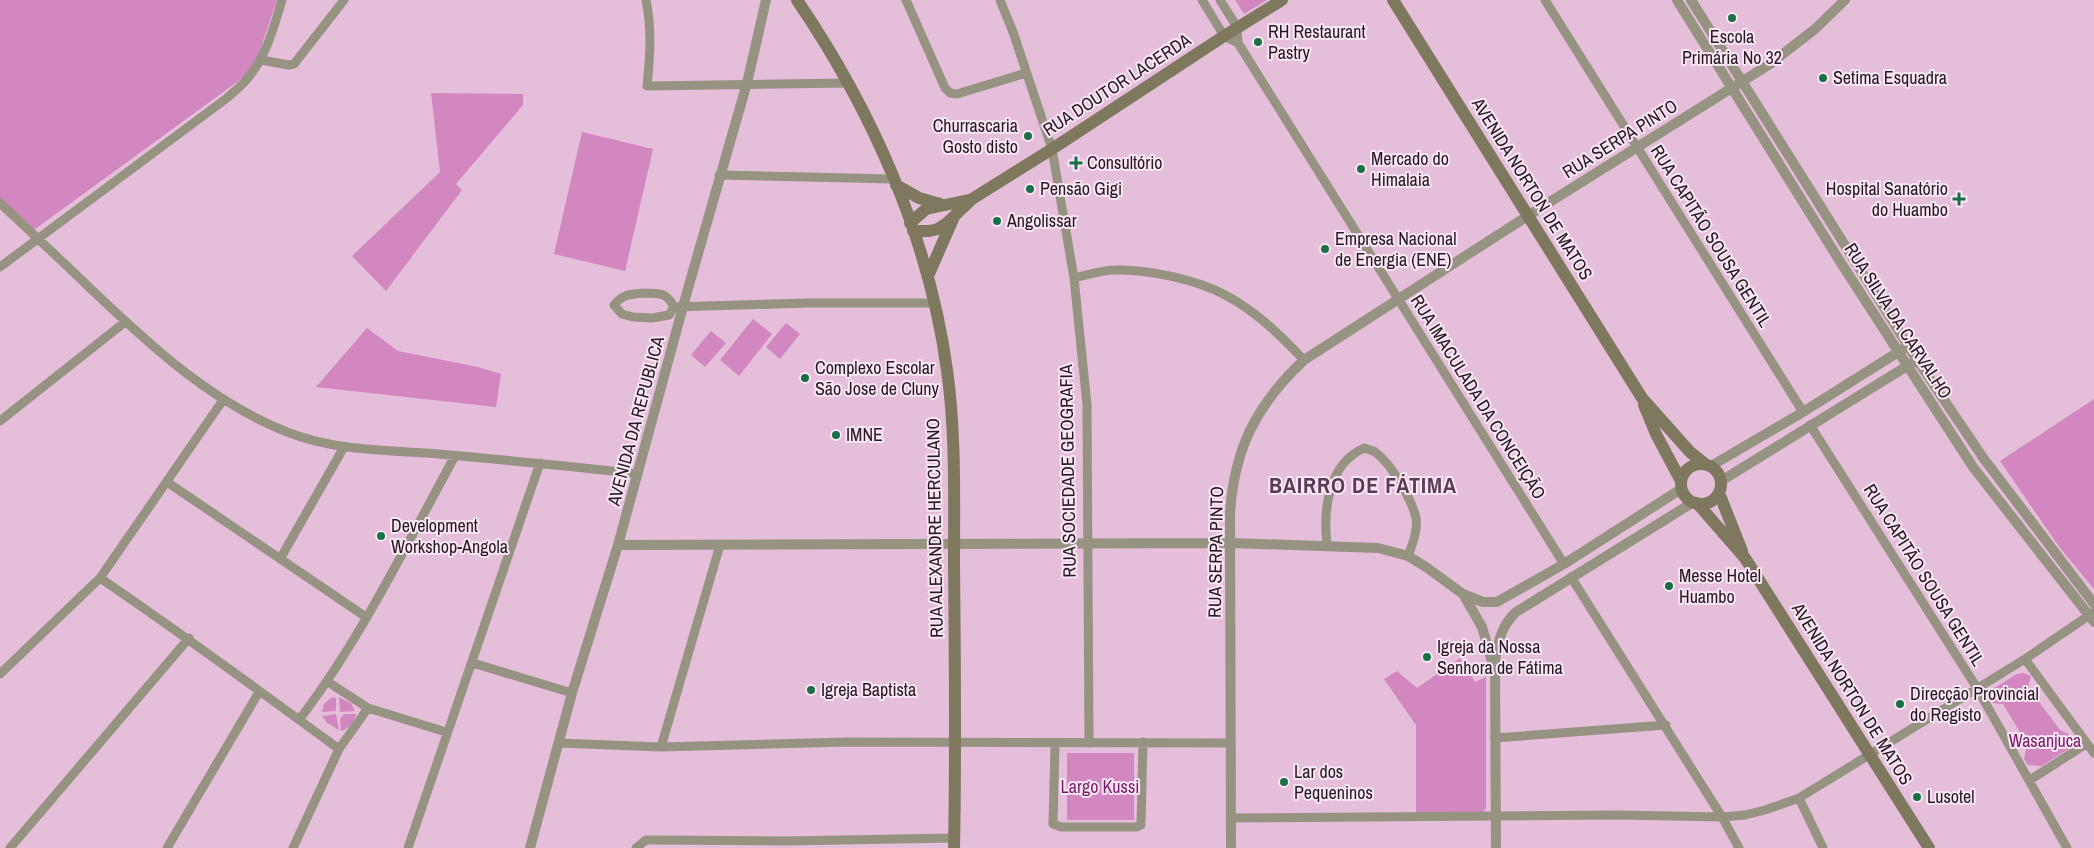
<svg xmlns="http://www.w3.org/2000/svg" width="2094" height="848" font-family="'Archivo Narrow',sans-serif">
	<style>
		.green { fill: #d387c0 }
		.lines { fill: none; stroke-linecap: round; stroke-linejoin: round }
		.minor { stroke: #979382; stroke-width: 9 }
		.tertiary { stroke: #979382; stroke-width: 10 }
		.secondary { stroke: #7e785e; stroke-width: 12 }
		.poi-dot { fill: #177145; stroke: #fae6f4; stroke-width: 2 }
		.labels { text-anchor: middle; stroke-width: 4; stroke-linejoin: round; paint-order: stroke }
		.poi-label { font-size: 18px; fill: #251822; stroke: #fae6f4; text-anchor: start }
		.street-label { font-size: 18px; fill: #251822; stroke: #fae6f4 }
		.park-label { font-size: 18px; fill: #7a1b69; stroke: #fae6f4 }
		.district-label { font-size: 22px; font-weight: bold; letter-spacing: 1px; fill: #5b3c53; stroke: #fae6f4 }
	</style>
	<rect width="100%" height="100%" fill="#e5beda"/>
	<path class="green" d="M0,0H277L258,56L244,77L31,232L0,203Z
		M1235,0H1267L1244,14Z
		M431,93L523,94V105L456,184L462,190L386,291L352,256L440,172Z
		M582,132L653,149L625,271L554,254Z
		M753,319L772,334L739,376L720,360Z
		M786,323L800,334L780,359L766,347Z
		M367,328L398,351L478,367L501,374L496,407L316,387Z
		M711,331L726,343L705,367L691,355Z
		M2094,399V589L2060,548L2000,461Z
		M1460,658L1475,682L1486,677V808L1482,814H1416V725L1384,679L1397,671L1417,688Z
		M2023,673L2031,676L2028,687L2060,730L2070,735L2074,740L2073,746L2042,766L2028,765L2024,759L2027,744L2003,704L1993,703L1988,692L2017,674Z
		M332,697L336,698V711L322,712L324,704Z
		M339,697L351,703L355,711L340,712Z
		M336,714L339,730L327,723L322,716Z
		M344,714H356C355,721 349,729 341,731L340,719Z
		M1067,753H1134V820H1067Z"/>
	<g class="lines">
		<path class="minor" d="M646,0C652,29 650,57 647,86L848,83
			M906,0L945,88L950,93L957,94L1026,73
			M1000,0L1013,32L1052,149L1074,278L1087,405L1089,743
			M1202,0L1224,36L1238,43L1564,564
			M1220,0L1237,27L1238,43
			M1545,0L1803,412
			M261,60L289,65L294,64L344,0
			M719,175L893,179
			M0,203C31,232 62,261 93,291C151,346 211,402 287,432C334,451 388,450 439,454C505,460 571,466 638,474
			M0,267L227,98C233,92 242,86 247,79C266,57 274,27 282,0
			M1074,278C1087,275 1102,270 1115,270C1148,269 1199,280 1227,296C1257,312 1281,336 1304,360
			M643,293C659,294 666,291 674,307L669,315L652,318L633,317L622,314L614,305C623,294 630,294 643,293Z
			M674,307L808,303H935
			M0,421L125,322
			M1810,425L1977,688L2067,848
			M167,482L366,617
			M1327,545C1323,510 1328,464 1364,448C1367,449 1372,450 1375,452C1391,463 1412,500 1416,518C1418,531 1412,545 1408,556
			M280,559L344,447
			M1571,577L1722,817L1739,848
			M100,578C181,633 260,691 339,749
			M2025,659L2094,753
			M473,663L572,693
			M0,674L100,578L223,400
			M328,682L368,708L446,732
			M299,720C361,639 406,545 455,456
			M1495,738L1666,725
			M559,743L661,747L847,742L1230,743
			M1055,744L1053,824L1061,827H1136L1141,825L1143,742
			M661,747L720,545
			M2030,780L2086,744
			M1799,798L1823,848
			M1231,818L1618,815L1722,817L1745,815L1765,810L1799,798L2025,659L2094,612
			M10,848L189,638
			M167,848L259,692
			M293,848L339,749L368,708
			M408,848L540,463
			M636,848L646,840H654L785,841L954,838"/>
		<path class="tertiary" d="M1677,0L1841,263L1973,467L2094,622
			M1691,0L1917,360L1984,459L2094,604
			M1711,466L1803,412L1903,349
			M1721,481L1912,363
			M618,545L1230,543L1378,548L1408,556L1426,567L1463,594L1482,627L1495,672
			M1463,594L1483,602H1497L1564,564L1681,489
			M530,848L572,693L618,545L687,292L747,83L766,0
			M1231,848L1230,514C1234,448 1257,404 1304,360L1529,215L1770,64L1815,29L1845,0
			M1496,848L1495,662C1498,642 1501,626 1516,612L1692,503"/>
		<path class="secondary" d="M797,0C872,110 929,238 947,370C956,434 954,500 954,565C955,659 956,754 954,848
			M1393,0L1642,398L1690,452L1705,464
			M896,185L919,198L940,204
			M910,223L926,209L969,200
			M913,231H929L938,229L947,223L972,199L1052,149L1224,36L1282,0
			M928,276L953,219
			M1644,405L1656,434L1681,481
			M1681 484a20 20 0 1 1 40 0a20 20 0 1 1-40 0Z
			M1719,493L1742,551
			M1697,503L1745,558L1929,848"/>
	</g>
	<g class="poi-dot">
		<circle cx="1732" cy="18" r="5"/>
		<circle cx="1258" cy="42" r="5"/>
		<circle cx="1823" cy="78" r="5"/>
		<circle cx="1028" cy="136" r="5"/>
		<path d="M1073.5 155.5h5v5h5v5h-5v5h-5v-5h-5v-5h5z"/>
		<circle cx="1361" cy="169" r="5"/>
		<circle cx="1030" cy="189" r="5"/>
		<path d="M1956.5 191.5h5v5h5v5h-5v5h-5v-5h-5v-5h5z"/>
		<circle cx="997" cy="221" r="5"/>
		<circle cx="1325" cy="249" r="5"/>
		<circle cx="805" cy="378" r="5"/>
		<circle cx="836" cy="435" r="5"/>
		<circle cx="381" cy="536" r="5"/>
		<circle cx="1669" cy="586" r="5"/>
		<circle cx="1427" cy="657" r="5"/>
		<circle cx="811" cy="690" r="5"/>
		<circle cx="1900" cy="704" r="5"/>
		<circle cx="1284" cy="782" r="5"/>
		<circle cx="1917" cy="797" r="5"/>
	</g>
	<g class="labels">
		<g class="poi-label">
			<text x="1268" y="38">RH Restaurant<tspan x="1268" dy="21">Pastry</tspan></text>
			<text x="1732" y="43" text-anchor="middle">Escola<tspan x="1732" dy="21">Primária No 32</tspan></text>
			<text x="1833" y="84">Setima Esquadra</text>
			<text x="1018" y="132" text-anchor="end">Churrascaria<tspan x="1018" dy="21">Gosto disto</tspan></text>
			<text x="1371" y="165">Mercado do<tspan x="1371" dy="21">Himalaia</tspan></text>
			<text x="1087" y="169">Consultório</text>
			<text x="1040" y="195">Pensão Gigi</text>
			<text x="1948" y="195" text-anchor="end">Hospital Sanatório<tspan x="1948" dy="21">do Huambo</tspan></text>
			<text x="1007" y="227">Angolissar</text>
			<text x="1335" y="245">Empresa Nacional<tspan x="1335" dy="21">de Energia (ENE)</tspan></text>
			<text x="815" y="374">Complexo Escolar<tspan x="815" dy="21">São Jose de Cluny</tspan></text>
			<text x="846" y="441">IMNE</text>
			<text x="391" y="532">Development<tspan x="391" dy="21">Workshop-Angola</tspan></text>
			<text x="1679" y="582">Messe Hotel<tspan x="1679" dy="21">Huambo</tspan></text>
			<text x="1437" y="653">Igreja da Nossa<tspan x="1437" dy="21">Senhora de Fátima</tspan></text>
			<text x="821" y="696">Igreja Baptista</text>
			<text x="1910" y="700">Direcção Provincial<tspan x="1910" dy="21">do Registo</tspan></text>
			<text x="1294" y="778">Lar dos<tspan x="1294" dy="21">Pequeninos</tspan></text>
			<text x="1927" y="803">Lusotel</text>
		</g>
		<g class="street-label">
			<text transform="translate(1117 85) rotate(-33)" y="6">RUA DOUTOR LACERDA</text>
			<text transform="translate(1620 139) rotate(-32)" y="6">RUA SERPA PINTO</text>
			<text transform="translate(1532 189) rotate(58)" y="6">AVENIDA NORTON DE MATOS</text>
			<text transform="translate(1711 236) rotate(58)" y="6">RUA CAPITÃO SOUSA GENTIL</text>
			<text transform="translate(1898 321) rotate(57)" y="6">RUA SILVA DA CARVALHO</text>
			<text transform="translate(1478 397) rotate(58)" y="6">RUA IMACULADA DA CONCEIÇÃO</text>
			<text transform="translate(636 421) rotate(-75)" y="6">AVENIDA DA REPUBLICA</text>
			<text transform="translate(1068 471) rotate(-91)" y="6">RUA SOCIEDADE GEOGRAFIA</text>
			<text transform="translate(935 528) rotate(-91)" y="6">RUA ALEXANDRE HERCULANO</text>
			<text transform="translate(1216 552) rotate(-89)" y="6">RUA SERPA PINTO</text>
			<text transform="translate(1924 575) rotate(58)" y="6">RUA CAPITÃO SOUSA GENTIL</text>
			<text transform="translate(1852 694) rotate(58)" y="6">AVENIDA NORTON DE MATOS</text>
		</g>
		<g class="park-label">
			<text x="2045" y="747">Wasanjuca</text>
			<text x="1100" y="793">Largo Kussi</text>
		</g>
		<g class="district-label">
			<text x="1363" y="493">BAIRRO DE FÁTIMA</text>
		</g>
	</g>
</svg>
